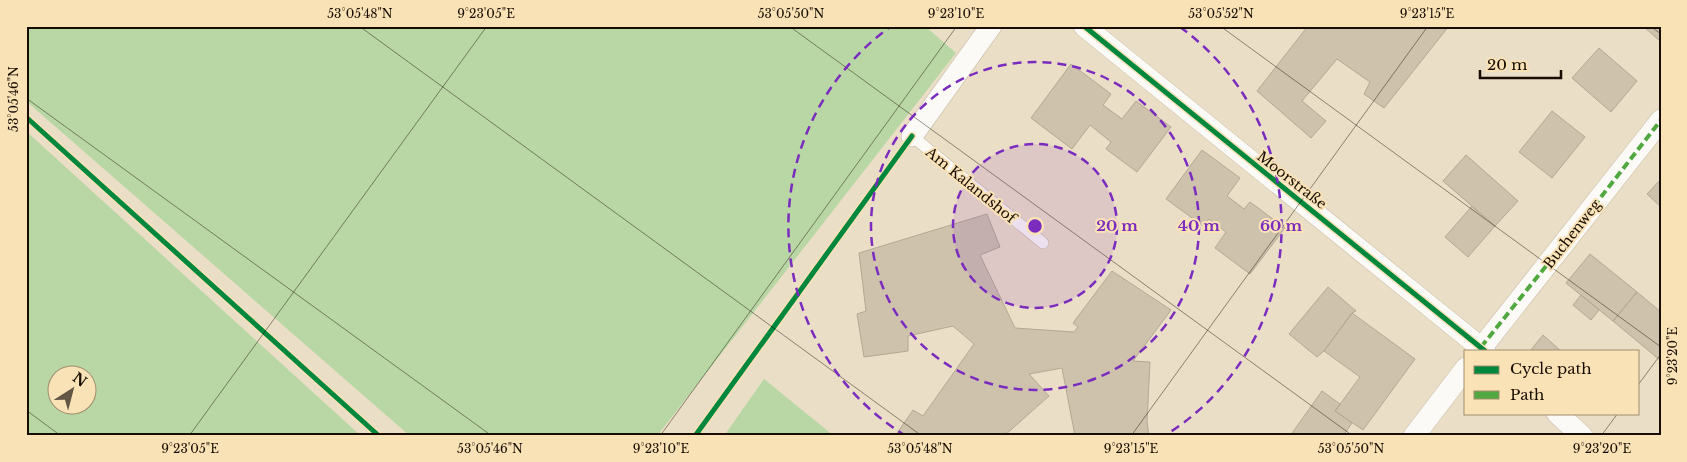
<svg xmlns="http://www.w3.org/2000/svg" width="1687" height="462" font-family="'Libre Baskerville',serif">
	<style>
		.green { fill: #b8d7a4; fill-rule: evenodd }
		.building { fill: #cec2ad; stroke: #b3a893 }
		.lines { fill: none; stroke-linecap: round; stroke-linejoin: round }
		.lane-casing { stroke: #c6bba6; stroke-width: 12 }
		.street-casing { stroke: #c6bba6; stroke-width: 22 }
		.lane { stroke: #fcfaf6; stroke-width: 11 }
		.street { stroke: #fcfaf6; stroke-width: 21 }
		.quiet { stroke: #52a840; stroke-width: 4; stroke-dasharray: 8 4; stroke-linecap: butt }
		.cycleway-casing { stroke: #fae2b7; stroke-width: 8 }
		.cycleway { stroke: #00873e; stroke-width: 5 }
		.ticks { fill: none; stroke: #180d00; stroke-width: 1; stroke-opacity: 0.45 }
		.ring { fill: none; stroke: #7b2cbf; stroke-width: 2.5; stroke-dasharray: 9 6 }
		.labels { text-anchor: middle; stroke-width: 4; stroke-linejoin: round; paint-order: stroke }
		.street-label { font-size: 14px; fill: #180d00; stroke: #fae2b7 }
		.centre { fill: #7b2cbf; stroke: #fae2b7; stroke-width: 2.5 }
		.ring-label { font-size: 15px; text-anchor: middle; font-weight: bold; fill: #7b2cbf; stroke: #fae2b7; stroke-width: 4; stroke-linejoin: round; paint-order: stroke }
		.neatline { fill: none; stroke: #180d00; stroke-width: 2 }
		.ticks-label { font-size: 12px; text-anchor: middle; fill: #180d00 }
	</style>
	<rect width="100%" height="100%" fill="#ebdec6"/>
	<path class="green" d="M26,26H925L956,53L657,436H410L26,101Z
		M26,131L361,436H26ZM58,374H88V404H58Z
		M764,379L834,436H724Z"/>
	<path class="building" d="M1308,26H1449L1384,108L1364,94L1370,82L1337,59L1302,101L1326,121L1311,138L1257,91Z
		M1643,26H1661V42Z
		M1599,48L1637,81L1611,112L1572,78Z
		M1071,64L1111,94L1103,105L1122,119L1136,101L1171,127L1137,172L1106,149L1111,142L1090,125L1072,149L1031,118Z
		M1552,111L1585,137L1552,178L1519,152Z
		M1202,150L1240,178L1227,196L1244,209L1250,202L1285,228L1250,274L1215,248L1226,232L1209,219L1203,226L1166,199Z
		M1466,155L1518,201L1495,226L1443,181Z
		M1661,179V207L1647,194Z
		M1472,206L1495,226L1468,257L1445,237Z
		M987,214L1000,247L980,255L1015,328L1074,332L1078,327L1073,323L1112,271L1171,310L1133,361L1150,362L1147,422L1149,436H1075L1062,368L1029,374L1049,396L1004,436H895L913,410L923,416L974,344L953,326L908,336V351L864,357L857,314L866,311L859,253Z
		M1590,254L1637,292L1613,321L1566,283Z
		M1328,287L1356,311L1352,313L1324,351L1317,357L1289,334Z
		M1637,292L1661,312V361L1613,321Z
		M1581,295L1599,310L1591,320L1573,305Z
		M1352,313L1415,359L1363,430L1335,411L1360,377L1324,351Z
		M1543,335L1561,351H1530Z
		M1322,391L1340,404L1335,411L1352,423L1343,436H1290Z"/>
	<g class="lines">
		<defs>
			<path id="lane" d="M912,136L1043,243"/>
			<path id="street" d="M1084,26L1485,351
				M912,136L991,26
				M1479,351L1661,120
				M1557,413L1582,436
				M1414,436L1466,368"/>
		</defs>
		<use href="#lane" class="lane-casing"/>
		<use href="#street" class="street-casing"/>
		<use href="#lane" class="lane"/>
		<use href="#street" class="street"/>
		<path class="quiet" d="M1481,347L1587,215L1661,120"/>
		<defs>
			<path id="cycleway" d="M1084,26L1485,351
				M26,117L379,436
				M695,436L912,136"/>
		</defs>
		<use href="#cycleway" class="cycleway-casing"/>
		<use href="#cycleway" class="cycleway"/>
	</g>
	<path class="ticks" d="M359,26L922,436M789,26L1353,436M1220,26L1661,347M1650,26L1661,34M26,98L492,436M1638,385L1661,354M26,410L61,436M189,436L487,26M660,436L957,26M1131,436L1428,26M1601,436L1618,413"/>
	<circle cx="1035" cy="226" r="82" fill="#7b2cbf" fill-opacity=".12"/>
	<g class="ring">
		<circle cx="1035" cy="226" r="82"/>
		<circle cx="1035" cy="226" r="164"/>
		<path d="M906 436A246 246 0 0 1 890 27M1180 27A246 246 0 0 1 1164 436"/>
	</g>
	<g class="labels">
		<g class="street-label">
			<text transform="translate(1292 180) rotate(38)" y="5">Moorstraße</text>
			<text transform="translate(971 185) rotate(39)" y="5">Am Kalandshof</text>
			<text transform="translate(1572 234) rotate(-52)" y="5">Buchenweg</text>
		</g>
	</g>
	<circle cx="1035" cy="226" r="8" class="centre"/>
	<g class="ring-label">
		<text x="1117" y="231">20 m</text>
		<text x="1199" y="231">40 m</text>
		<text x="1281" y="231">60 m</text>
	</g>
	<rect width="1687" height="462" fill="none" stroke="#fae2b7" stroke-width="55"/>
	<rect x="1464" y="350" width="175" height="65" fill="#fae2b7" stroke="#a08d6e"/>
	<rect x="1474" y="366" width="25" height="8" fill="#00873e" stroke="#a08d6e"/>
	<text x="1510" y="374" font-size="15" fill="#180d00">Cycle path</text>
	<rect x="1474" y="391" width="25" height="8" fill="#52a840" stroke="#a08d6e"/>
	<text x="1510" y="400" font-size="15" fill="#180d00">Path</text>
	<g transform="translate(72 390) rotate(36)"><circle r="24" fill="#fae2b7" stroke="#a08d6e"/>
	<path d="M0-4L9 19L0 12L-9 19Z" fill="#625645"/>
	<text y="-8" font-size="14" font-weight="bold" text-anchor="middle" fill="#180d00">N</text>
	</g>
	<path d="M1480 70v8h81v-8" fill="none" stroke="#180d00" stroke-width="2.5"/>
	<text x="1487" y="70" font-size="15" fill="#180d00" stroke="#fae2b7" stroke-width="4" paint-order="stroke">20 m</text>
	<rect x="28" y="28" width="1632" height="406" class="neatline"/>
	<g class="ticks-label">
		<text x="360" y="18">53°05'48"N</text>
		<text x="486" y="18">9°23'05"E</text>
		<text x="791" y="18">53°05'50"N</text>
		<text x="956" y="18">9°23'10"E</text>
		<text x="1221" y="18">53°05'52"N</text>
		<text x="1427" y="18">9°23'15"E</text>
		<text transform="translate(14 99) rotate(-90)" y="4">53°05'46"N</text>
		<text transform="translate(1673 356) rotate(-90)" y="4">9°23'20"E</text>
		<text x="190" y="453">9°23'05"E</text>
		<text x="490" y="453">53°05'46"N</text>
		<text x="661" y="453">9°23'10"E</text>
		<text x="920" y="453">53°05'48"N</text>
		<text x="1131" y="453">9°23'15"E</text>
		<text x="1351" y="453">53°05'50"N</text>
		<text x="1602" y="453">9°23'20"E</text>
	</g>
</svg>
